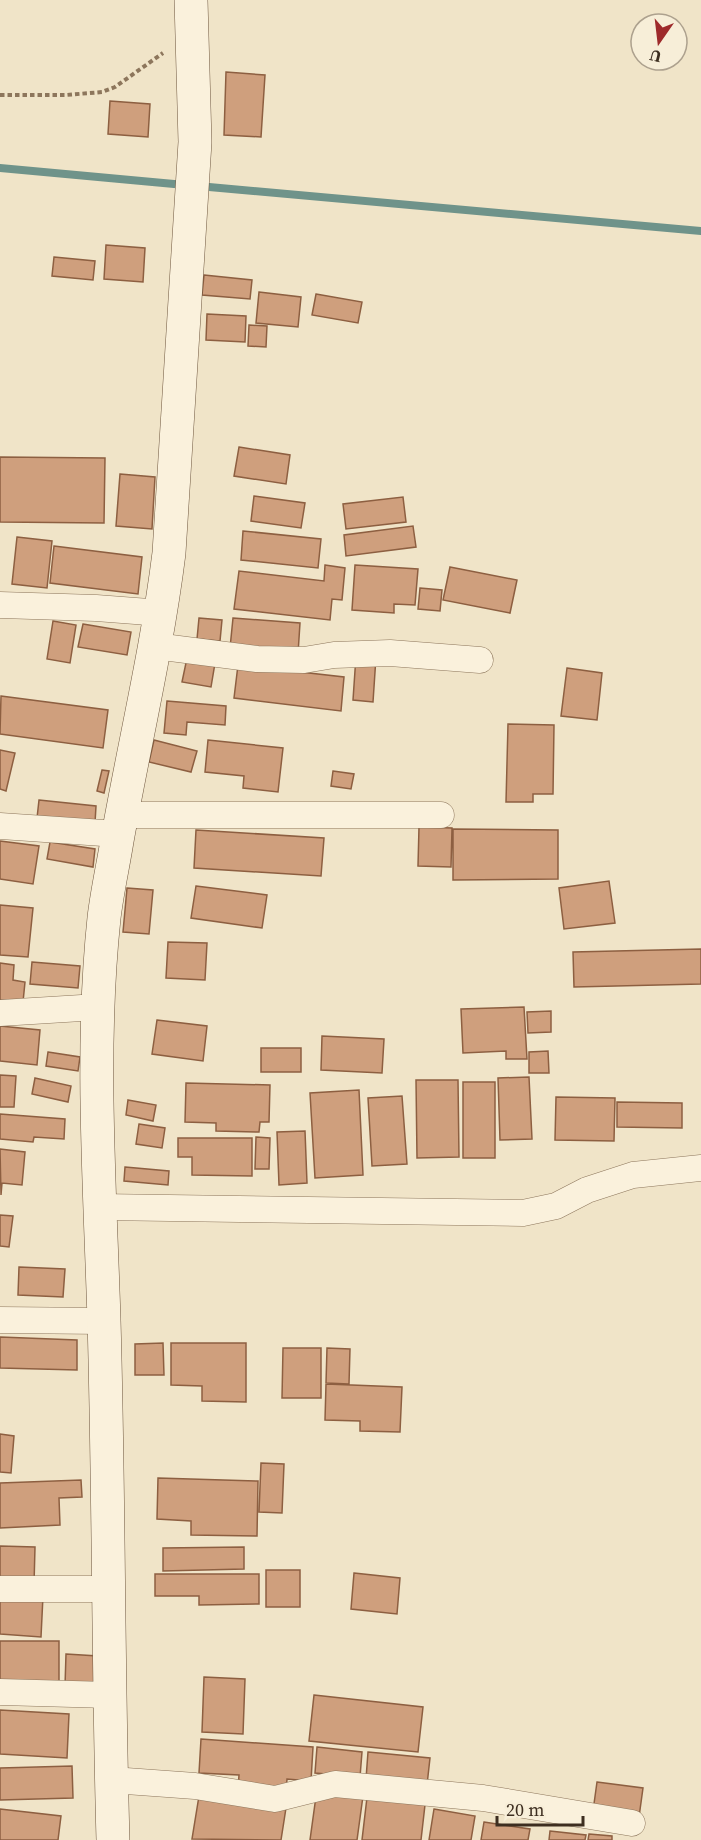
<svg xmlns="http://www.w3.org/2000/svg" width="701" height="1840" font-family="'Source Serif 4',serif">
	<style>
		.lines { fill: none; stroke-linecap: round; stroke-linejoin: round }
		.stream { stroke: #6f938a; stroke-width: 8 }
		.building { fill: #cf9f7d; stroke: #8d5f41; stroke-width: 1.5 }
		.street-casing { stroke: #8d765c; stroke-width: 27 }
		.secondary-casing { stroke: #6f573f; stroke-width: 34 }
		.path { stroke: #8d765c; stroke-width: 4; stroke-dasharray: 4.5 3; stroke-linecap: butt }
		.street { stroke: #faf1dc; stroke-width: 26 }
		.secondary { stroke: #faf1dc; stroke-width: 33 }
	</style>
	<rect width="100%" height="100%" fill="#f0e4c8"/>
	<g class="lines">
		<path class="stream" d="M0,168L185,185
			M198,186L701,231"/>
	</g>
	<path class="building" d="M226,72L265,75L261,137L224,135Z
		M110,101L150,104L148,137L108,134Z
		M106,245L145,248L143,282L104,279Z
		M54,257L95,261L93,280L52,276Z
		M204,275L252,280L250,299L202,295Z
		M259,292L301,297L298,327L256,323Z
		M316,294L362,302L358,323L312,315Z
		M207,314L246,316L245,342L206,340Z
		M249,325L267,326L266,347L248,346Z
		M239,447L290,455L286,484L234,476Z
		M0,457L105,458L104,523L0,522Z
		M120,474L155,477L152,529L116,526Z
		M254,496L305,503L301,528L251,521Z
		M403,497L406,522L346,529L343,504Z
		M413,526L416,547L346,556L344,535Z
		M243,531L321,539L318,568L241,560Z
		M17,537L52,541L47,588L12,584Z
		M54,546L142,557L138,594L50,583Z
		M325,565L345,568L342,600L332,599L330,620L234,609L239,571L324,581Z
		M355,565L418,569L415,605L394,604V613L352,610Z
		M450,567L517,580L510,613L443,600Z
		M420,588L442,590L440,611L418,609Z
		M199,618L222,620L220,641L197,639Z
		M233,618L300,623L298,654L230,648Z
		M53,621L76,625L70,663L47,659Z
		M83,624L131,632L127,655L78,647Z
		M356,656L376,657L373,702L353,700Z
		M187,658L215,663L211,687L182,682Z
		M238,665L344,677L341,711L234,698Z
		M567,668L602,673L597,720L561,716Z
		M1,696L108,710L103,748L0,734Z
		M167,701L226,706L225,725L187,722L186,735L164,733Z
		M508,724L554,725L553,794H533V802H506Z
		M154,740L197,751L191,772L149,762Z
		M208,740L283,748L278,792L243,788L244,776L205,772Z
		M0,750L15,753L6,791L0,789Z
		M102,770L109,771L104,793L97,791Z
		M333,771L354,774L351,789L331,786Z
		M39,800L96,806L95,823L37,818Z
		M419,827L452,828L451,867L418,866Z
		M453,829L558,830V879L453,880Z
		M196,830L324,838L321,876L194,868Z
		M0,841L39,846L33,884L0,879Z
		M50,842L95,849L93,867L47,859Z
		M609,881L615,923L564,929L559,888Z
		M196,886L267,895L262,928L191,918Z
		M127,888L153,890L149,934L123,932Z
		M0,905L33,908L28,957L0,955Z
		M168,942L207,943L205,980L166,978Z
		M701,949V984L574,987L573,952Z
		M32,962L80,966L78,988L30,984Z
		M0,963L14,965L13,980L25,982L23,1002L0,1000Z
		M524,1007L527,1059H506V1051L463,1053L461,1009Z
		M551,1011V1032L528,1033L527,1012Z
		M157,1020L207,1026L203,1061L152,1054Z
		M0,1026L40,1030L37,1065L0,1061Z
		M322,1036L384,1039L382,1073L321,1070Z
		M261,1048H301V1072H261Z
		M548,1051L549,1073H529V1052Z
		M48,1052L80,1057L78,1071L46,1066Z
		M0,1075L16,1076L14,1107H0Z
		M529,1077L532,1139L500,1140L498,1078Z
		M35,1078L71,1086L68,1102L32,1094Z
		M416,1080H458L459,1157L417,1158Z
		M463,1082H495V1158H463Z
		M186,1083L270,1085L269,1122H260L259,1132L216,1131V1123L185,1122Z
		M359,1090L363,1175L315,1178L310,1093Z
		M402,1096L407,1164L372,1166L368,1098Z
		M556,1097L615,1098L614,1141L555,1140Z
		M128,1100L156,1105L153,1121L126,1115Z
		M617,1102L682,1103V1128L617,1127Z
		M0,1114L65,1119L64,1139L34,1137L33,1142L0,1139Z
		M139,1124L165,1128L162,1148L136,1144Z
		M305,1131L307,1183L279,1185L277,1132Z
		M256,1137L270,1138L269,1169H255Z
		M178,1138H252V1176L192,1175V1157H178Z
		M0,1149L25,1152L22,1185L2,1183L1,1195Z
		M125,1167L169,1171L168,1185L124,1181Z
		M0,1215L13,1216L9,1247L0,1246Z
		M19,1267L65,1269L63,1297L18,1295Z
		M0,1337L77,1340V1370L0,1368Z
		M163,1343L164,1375H135V1344Z
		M171,1343H246V1402L202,1401V1386L171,1385Z
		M283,1348H321V1398H282Z
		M327,1348L350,1349L349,1384L326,1383Z
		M326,1384L402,1387L400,1432L360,1431V1421L325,1420Z
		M0,1434L14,1436L11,1473L0,1472Z
		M261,1463L284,1464L282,1513L259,1512Z
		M158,1478L258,1481L257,1536L191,1535V1521L157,1519Z
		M81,1480L82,1497L59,1498L60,1525L0,1528V1483Z
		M0,1546L35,1547L34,1585L0,1584Z
		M244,1547V1569L163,1571V1548Z
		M266,1570H300V1607H266Z
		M354,1573L400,1578L397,1614L351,1609Z
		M155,1574H259V1604L199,1605V1596H155Z
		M0,1593L43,1596L41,1637L0,1634Z
		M0,1641H59V1683H0Z
		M66,1654L98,1656L97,1687L65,1686Z
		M204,1677L245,1679L243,1734L202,1732Z
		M314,1695L423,1707L418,1752L309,1741Z
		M0,1710L69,1714L67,1758L0,1754Z
		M201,1739L313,1747L311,1781L287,1779L286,1793L238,1790L239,1775L199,1773Z
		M317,1747L362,1752L360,1777L315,1773Z
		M368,1752L430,1758L427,1785L366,1779Z
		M72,1766L73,1798L0,1800V1768Z
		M597,1782L643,1788L639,1817L593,1811Z
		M317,1789L363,1796L357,1840H310Z
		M368,1789L426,1796L421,1840H362Z
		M199,1796L286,1808L281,1840L192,1839Z
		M0,1809L61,1816L58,1840H0Z
		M434,1809L475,1816L471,1840H429Z
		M484,1822L530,1829L528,1840H481Z
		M550,1831L586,1835L585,1840H549Z
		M589,1834L612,1836V1840H588Z"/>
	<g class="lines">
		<defs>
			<path id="street" d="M0,605L96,608L162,613
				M155,646L257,659L304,660L334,655L390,653L480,660
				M121,815H441
				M0,826L118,834
				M0,1013L98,1007
				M100,1207L523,1213L556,1206L587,1190L633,1175L701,1168
				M0,1320L104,1321
				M0,1589H109
				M0,1692L109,1695
				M112,1780L195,1786L275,1799L335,1784L483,1798L632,1823"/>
			<path id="secondary" d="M113,1840C108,1667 109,1494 104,1320C100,1188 90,1050 104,918C107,892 113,866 117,841C134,745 157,650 169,553L195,142L191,0"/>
		</defs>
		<use href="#street" class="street-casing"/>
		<use href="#secondary" class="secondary-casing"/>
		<path class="path" d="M0,95H66L102,92L115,87L163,53"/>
		<use href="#street" class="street"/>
		<use href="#secondary" class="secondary"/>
	</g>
	<g transform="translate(659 42) rotate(194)"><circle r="28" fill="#f7eed8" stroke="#ada18e" stroke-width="1.5"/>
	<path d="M0-4.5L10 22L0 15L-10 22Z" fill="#9e2a2b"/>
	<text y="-9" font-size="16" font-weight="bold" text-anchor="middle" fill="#3d2e20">U</text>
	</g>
	<path d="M497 1816v9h86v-9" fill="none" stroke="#3d2e20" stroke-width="3"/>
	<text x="506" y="1816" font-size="18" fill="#3d2e20" stroke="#f7eed8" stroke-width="4.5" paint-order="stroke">20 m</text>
</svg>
